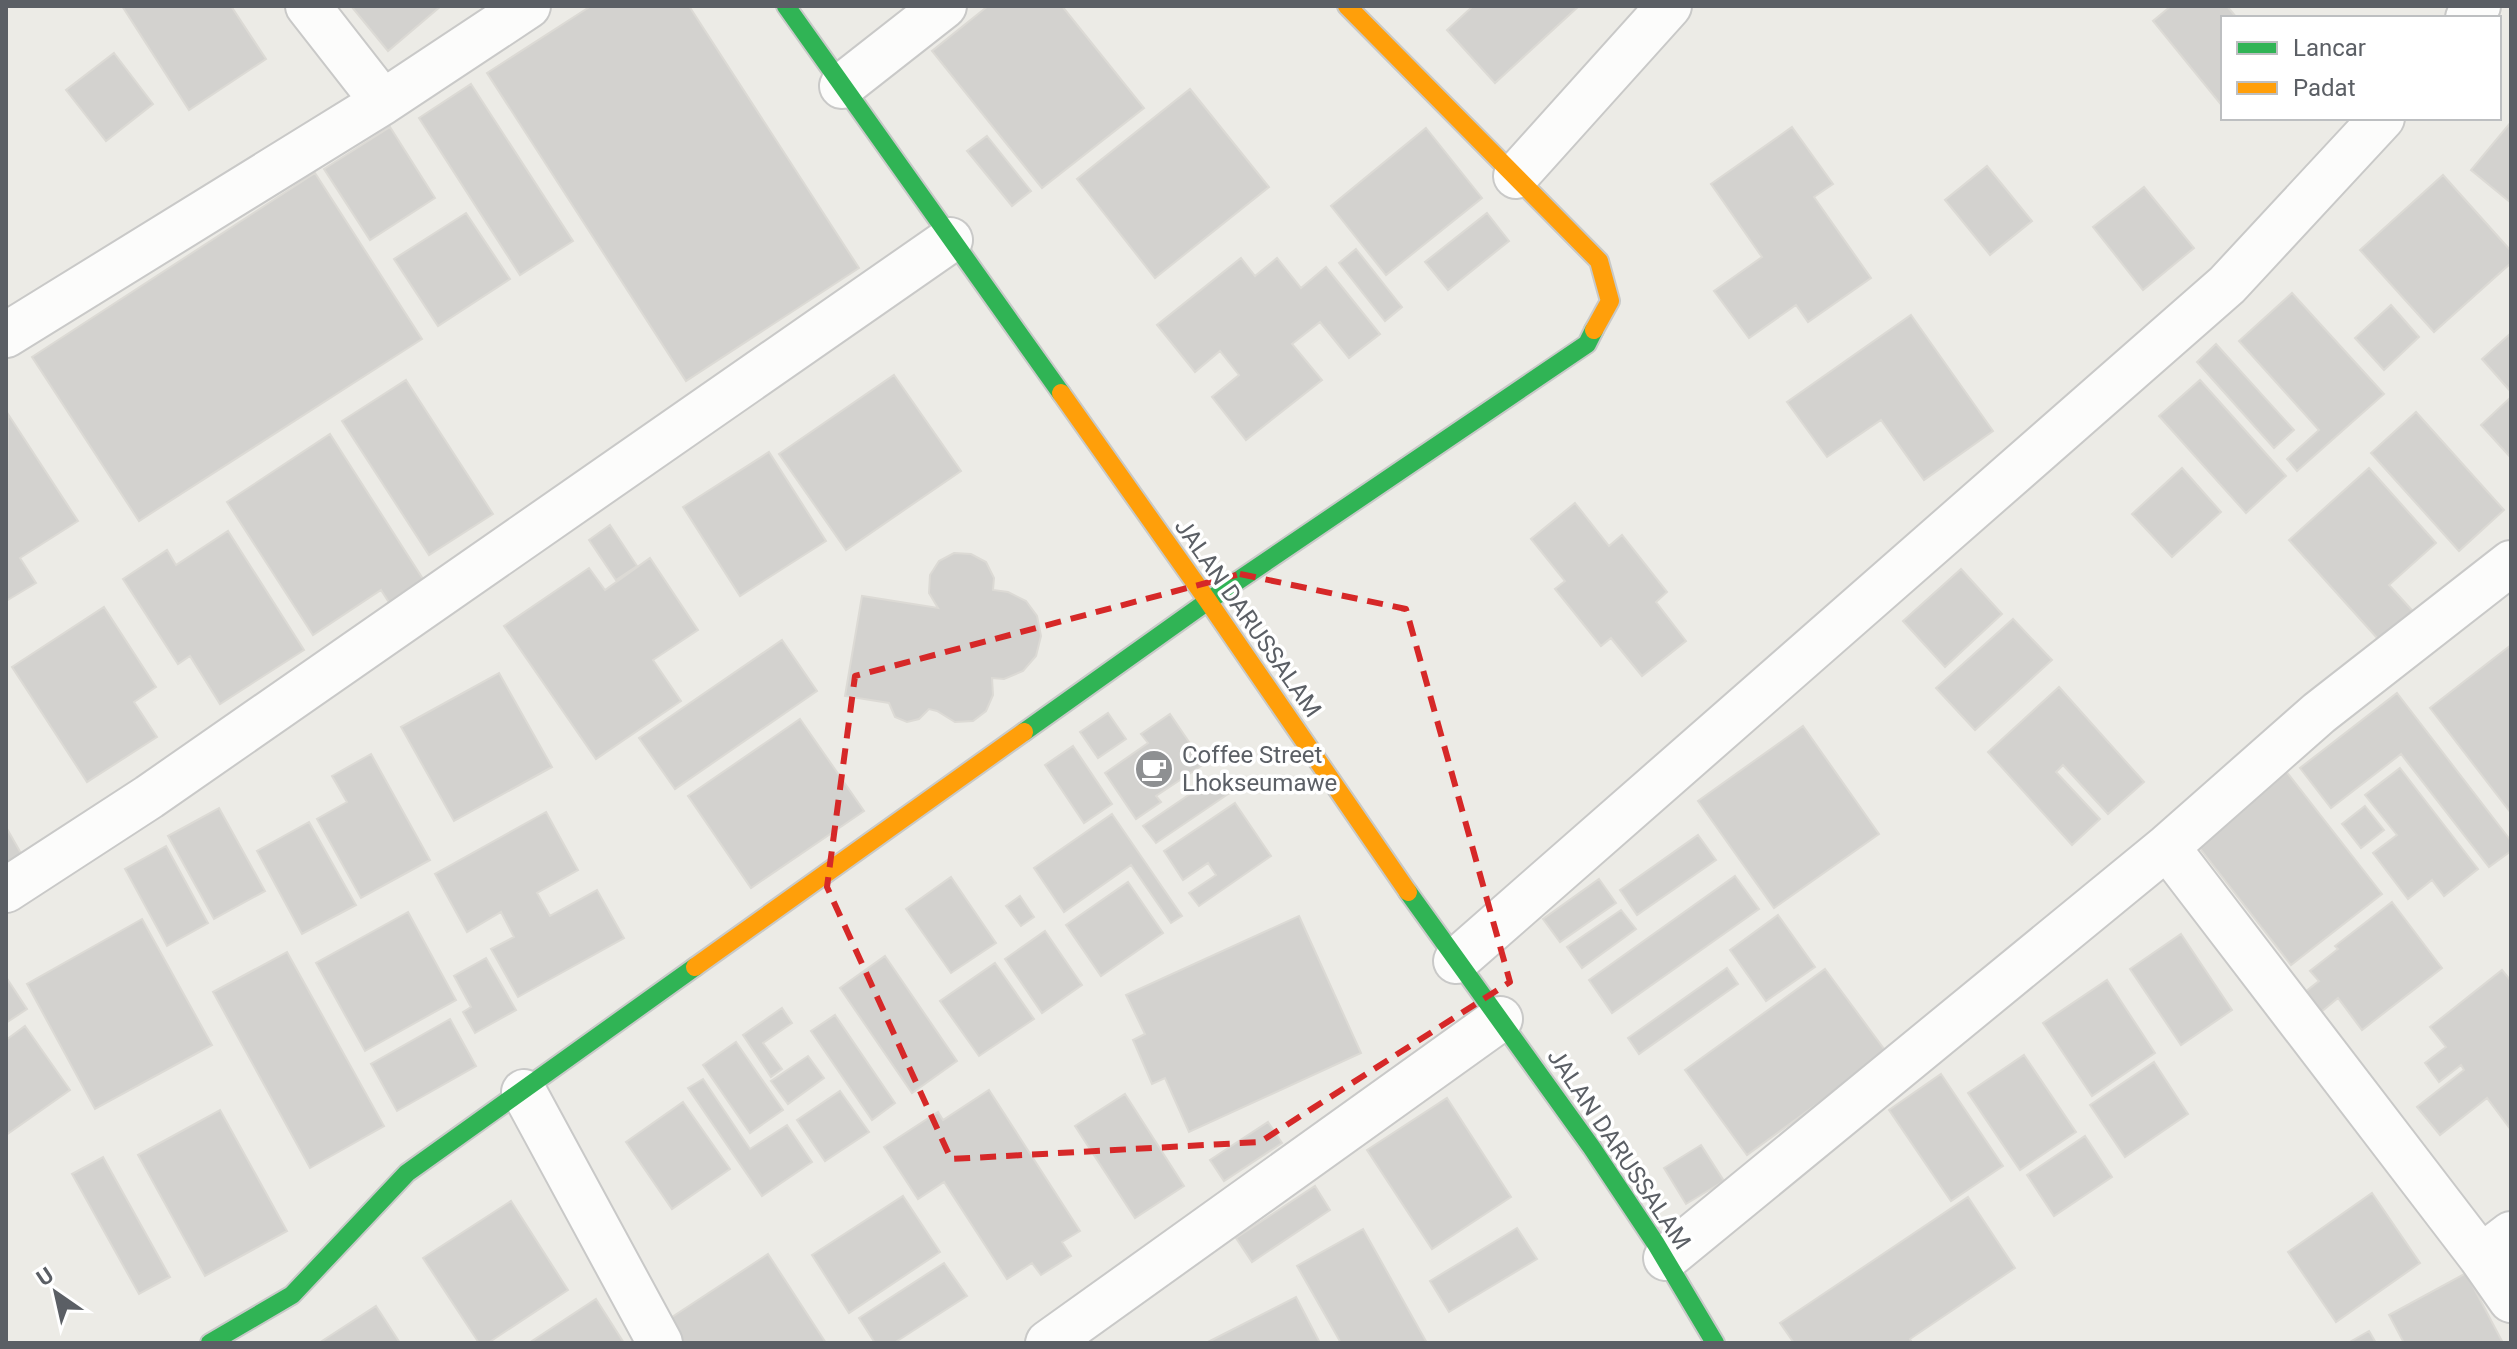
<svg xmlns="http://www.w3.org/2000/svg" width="2517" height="1349" font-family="Roboto,sans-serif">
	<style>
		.building { fill: #d3d2cf; stroke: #dcdad5; stroke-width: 2 }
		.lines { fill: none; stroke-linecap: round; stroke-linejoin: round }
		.street-casing { stroke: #c9c9c8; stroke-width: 48 }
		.fast-casing { stroke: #c8c9c8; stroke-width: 22 }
		.slow-casing { stroke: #c8c9c8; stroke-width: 22 }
		.street { stroke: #fcfcfb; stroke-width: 44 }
		.fast { stroke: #30b455; stroke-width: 18 }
		.slow { stroke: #ff9f0a; stroke-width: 18 }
		.marked { fill: none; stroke: #d62828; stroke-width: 6; stroke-dasharray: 16 10; stroke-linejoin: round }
		.labels { text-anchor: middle; stroke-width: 7; stroke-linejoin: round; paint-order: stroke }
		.street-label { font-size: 24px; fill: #5b5f65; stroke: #fff }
		.poi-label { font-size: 24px; fill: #5b5f65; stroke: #fff; text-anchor: start }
	</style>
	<rect width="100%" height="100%" fill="#ecebe6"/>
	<path class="building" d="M122,6H231L266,59L189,110Z
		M351,6H441L388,51Z
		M591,6H689L859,268L686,381L487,73Z
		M988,6H1062L1144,108L1042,188L932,51Z
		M1473,6H1579L1495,83L1447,30Z
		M2171,6H2227L2237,18H2223V107L2153,21Z
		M114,53L153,104L106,141L66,90Z
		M471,84L573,241L520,275L419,118Z
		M1190,89L1269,187L1155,278L1077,179Z
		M2511,122V203L2471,170Z
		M390,127L435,198L370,240L324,169Z
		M1792,127L1833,184L1814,197L1871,278L1808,322L1796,305L1749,338L1714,291L1762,257L1711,184Z
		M1426,128L1482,198L1386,275L1331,206Z
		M987,136L1031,191L1012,206L967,151Z
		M1987,166L2032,221L1990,255L1945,200Z
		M315,173L422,339L139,521L32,357Z
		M2443,175L2511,251V263L2434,332L2360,250Z
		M2144,187L2194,248L2143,290L2093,227Z
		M466,213L510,279L438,326L394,259Z
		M1487,213L1509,241L1448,290L1425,262Z
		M1356,249L1402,307L1385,321L1339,263Z
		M1241,258L1255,276L1277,258L1301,288L1326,267L1380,334L1349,358L1320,322L1292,344L1322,380L1246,440L1212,397L1239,375L1220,351L1195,372L1157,325Z
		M2292,293L2384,394L2297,471L2287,459L2319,430L2239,341Z
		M2391,305L2419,337L2384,370L2355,338Z
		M1911,315L1993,431L1924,480L1881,420L1827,457L1787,402Z
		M2511,333V392L2482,359Z
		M2216,344L2294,430L2274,448L2197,362Z
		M894,375L961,471L846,550L779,454Z
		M406,380L493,514L429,555L342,421Z
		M2200,380L2286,476L2246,513L2159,416Z
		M2511,397V458L2481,425Z
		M2416,412L2504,510L2459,551L2371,453Z
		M8,414L78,521L20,558L36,583L6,601Z
		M330,434L432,593L397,615L381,590L313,635L227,502Z
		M769,452L826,541L740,596L683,507Z
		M2182,468L2221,512L2172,557L2132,514Z
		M2369,468L2436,543L2389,585L2420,619L2387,649L2289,540Z
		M1575,503L1609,546L1622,535L1667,592L1656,602L1686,641L1642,676L1611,638L1601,646L1555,589L1565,581L1531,539Z
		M610,525L637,566L616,580L589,540Z
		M228,531L304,650L220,704L190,656L178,664L123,579L167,550L176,565Z
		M954,553L971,554L986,562L994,578L993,590L1008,592L1026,601L1037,616L1041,636L1036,656L1023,671L1004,679L992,678L993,695L986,711L973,721L955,722L937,711L929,709L919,719L907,722L895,717L889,703L845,696L862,596L938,608L929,593L930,575L939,561Z
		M650,558L698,630L653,660L681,701L596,759L504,626L589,568L605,590Z
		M1961,569L2002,614L1945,667L1903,621Z
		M104,607L156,687L134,702L157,737L87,782L12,667Z
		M2013,619L2052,660L1975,730L1936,688Z
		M782,640L817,691L675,789L639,738Z
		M2511,645V813L2430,708Z
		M499,673L552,767L454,821L401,727Z
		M2059,687L2144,782L2108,814L2063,765L2056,772L2100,819L2072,845L1988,752Z
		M2397,693L2511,841V851L2489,867L2401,754L2331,808L2300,768Z
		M1108,713L1126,739L1098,758L1080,732Z
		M1170,714L1204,764L1156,796L1161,802L1136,819L1105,773L1148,743L1141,734Z
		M800,719L864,811L751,888L688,796Z
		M1803,726L1879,834L1774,908L1698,801Z
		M1073,746L1112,804L1084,823L1045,765Z
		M371,754L430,860L361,898L317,819L347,802L332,776Z
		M2400,768L2478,869L2444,896L2432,880L2408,899L2373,853L2397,835L2365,795Z
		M2286,771L2382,894L2291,965L2195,842Z
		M1215,777L1228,794L1156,843L1143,826Z
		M1235,803L1271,856L1199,906L1189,893L1216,875L1208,863L1183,880L1164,851Z
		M2365,806L2384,830L2361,848L2342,824Z
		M219,808L265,891L214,919L168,836Z
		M546,812L578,870L537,893L550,916L597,890L624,938L518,997L491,949L514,937L501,912L467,932L435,874Z
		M1112,814L1182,916L1171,923L1131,865L1064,912L1034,868Z
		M309,822L356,905L302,934L257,851Z
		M6,827L26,862L6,873Z
		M1698,835L1716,860L1637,915L1620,890Z
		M166,846L208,923L167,946L125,869Z
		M1735,876L1759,909L1612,1013L1589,980Z
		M951,877L996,943L951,973L906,909Z
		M1599,879L1616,903L1560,942L1543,919Z
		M1128,882L1163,933L1101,976L1066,925Z
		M1020,896L1034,917L1021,926L1006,906Z
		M2392,902L2442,968L2362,1030L2338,998L2321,1012L2305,992L2319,981L2310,971L2338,949L2335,946Z
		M1621,910L1636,929L1582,968L1567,947Z
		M408,912L456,1000L365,1051L316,963Z
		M1778,915L1815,967L1766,1001L1730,950Z
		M1299,916L1361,1053L1189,1132L1165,1078L1152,1084L1133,1040L1145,1034L1126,995Z
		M142,919L212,1045L95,1109L27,984Z
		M1045,931L1082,985L1042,1013L1005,959Z
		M2181,934L2232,1010L2181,1045L2130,969Z
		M287,952L384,1126L310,1168L213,992Z
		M885,956L957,1061L912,1093L840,988Z
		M486,958L516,1010L475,1033L463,1012L471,1007L454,976Z
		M995,963L1034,1019L979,1056L940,1001Z
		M1727,968L1738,984L1639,1054L1628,1038Z
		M1825,969L1887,1053L1747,1155L1685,1070Z
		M2502,970L2511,981V1130L2487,1098L2440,1135L2417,1107L2464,1070L2461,1065L2439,1082L2425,1063L2446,1047L2430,1027Z
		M6,977L27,1009L6,1023Z
		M2107,980L2155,1053L2092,1096L2043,1023Z
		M782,1008L792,1023L763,1043L782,1069L771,1077L743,1035Z
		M835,1015L895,1103L872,1120L811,1031Z
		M450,1019L476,1066L397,1111L371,1064Z
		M25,1026L70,1090L6,1135V1040Z
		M736,1042L783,1110L750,1133L703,1065Z
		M2024,1055L2076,1132L2020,1170L1968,1093Z
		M808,1056L824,1078L788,1104L771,1081Z
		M2154,1062L2188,1114L2125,1157L2090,1105Z
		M1941,1074L2003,1166L1951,1201L1889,1110Z
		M703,1079L750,1149L787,1125L812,1162L762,1196L688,1088Z
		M989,1090L1080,1231L1062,1242L1071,1256L1041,1275L1032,1263L1007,1279L944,1182L918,1199L884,1147L938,1112L943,1120Z
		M840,1091L869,1132L825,1161L797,1120Z
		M1125,1094L1184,1186L1135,1218L1075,1126Z
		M1447,1098L1511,1197L1432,1249L1367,1150Z
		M683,1102L730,1169L672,1209L626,1142Z
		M220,1110L287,1231L205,1276L138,1155Z
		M1268,1122L1282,1143L1224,1181L1210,1160Z
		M2085,1136L2112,1177L2054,1216L2027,1175Z
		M1701,1145L1724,1181L1686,1204L1664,1168Z
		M103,1157L170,1277L139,1294L72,1174Z
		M1315,1186L1330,1210L1252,1262L1236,1238Z
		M2372,1193L2420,1263L2336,1322L2288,1252Z
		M903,1196L940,1252L849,1313L812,1255Z
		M1968,1197L2015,1268L1910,1339L1912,1343H1794L1780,1323Z
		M511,1201L568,1290L488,1343H479L423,1258Z
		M1517,1228L1537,1259L1449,1312L1430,1281Z
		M1363,1229L1427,1343H1341L1297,1266Z
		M768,1254L826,1343H681L666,1321Z
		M944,1263L967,1296L894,1343H875L859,1318Z
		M2466,1273L2503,1343H2404L2389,1315Z
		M1296,1297L1320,1343H1206Z
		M596,1299L624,1343H529Z
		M376,1306L400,1343H319Z
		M2369,1331L2376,1343H2348Z"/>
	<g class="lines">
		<defs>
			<path id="street" d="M308,6L383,102
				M2468,18L2478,6
				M842,86L944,6
				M1516,176L1669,6
				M6,335L383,102L528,6
				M2167,847L2481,1257L2511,1300
				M6,890L149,797L950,240
				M1456,961L2227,285L2382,118
				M524,1092L660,1343
				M2481,1257L2511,1234
				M1666,1258L2167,847L2319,713L2511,563
				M1048,1343L1500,1019"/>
			<path id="fast" d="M786,6L1061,393
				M1024,732L1208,601L1587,344L1594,330
				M1408,892L1592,1148L1656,1244L1715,1343
				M210,1343L292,1295L407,1173L695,967"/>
			<path id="slow" d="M1347,6L1599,261L1610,301L1594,330
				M1061,393L1208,601L1408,892
				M695,967L1024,732"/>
		</defs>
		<use href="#street" class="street-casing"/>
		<use href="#fast" class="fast-casing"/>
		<use href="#slow" class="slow-casing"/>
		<use href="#street" class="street"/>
		<use href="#fast" class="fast"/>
		<use href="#slow" class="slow"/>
	</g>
	<path class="marked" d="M1240,574L1406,609L1510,982L1260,1142L951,1159L827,887L855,676Z"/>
	<defs>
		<symbol id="cafe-disc" viewBox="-11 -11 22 22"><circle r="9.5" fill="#8e9092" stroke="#fff"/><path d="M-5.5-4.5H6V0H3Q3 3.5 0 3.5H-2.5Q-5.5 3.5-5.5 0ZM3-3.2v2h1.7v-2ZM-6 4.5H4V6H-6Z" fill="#fff"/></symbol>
	</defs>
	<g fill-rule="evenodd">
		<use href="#cafe-disc" x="1132" y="747" width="44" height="44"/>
	</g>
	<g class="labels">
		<g class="street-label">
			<text transform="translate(1248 618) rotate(55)" y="8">JALAN DARUSSALAM</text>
			<text transform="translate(1619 1149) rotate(56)" y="8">JALAN DARUSSALAM</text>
		</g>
		<g class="poi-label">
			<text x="1182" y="763">Coffee Street<tspan x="1182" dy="28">Lhokseumawe</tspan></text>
		</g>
	</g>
	<rect width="2517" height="1349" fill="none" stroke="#5b5f65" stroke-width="16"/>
	<rect x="2221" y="16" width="280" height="104" fill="#ffffff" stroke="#bdbfc1" stroke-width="2"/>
	<rect x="2237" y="42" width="40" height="12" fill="#30b455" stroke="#bdbfc1" stroke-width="2"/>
	<text x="2293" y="56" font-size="24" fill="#5b5f65">Lancar</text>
	<rect x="2237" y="82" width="40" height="12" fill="#ff9f0a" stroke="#bdbfc1" stroke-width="2"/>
	<text x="2293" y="96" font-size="24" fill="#5b5f65">Padat</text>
	<g transform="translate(56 1293) rotate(326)" stroke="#ffffff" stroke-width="6" paint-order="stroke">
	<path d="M0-6L14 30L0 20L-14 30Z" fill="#5b5f65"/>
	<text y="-12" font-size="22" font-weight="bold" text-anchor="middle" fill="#5b5f65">U</text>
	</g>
</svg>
